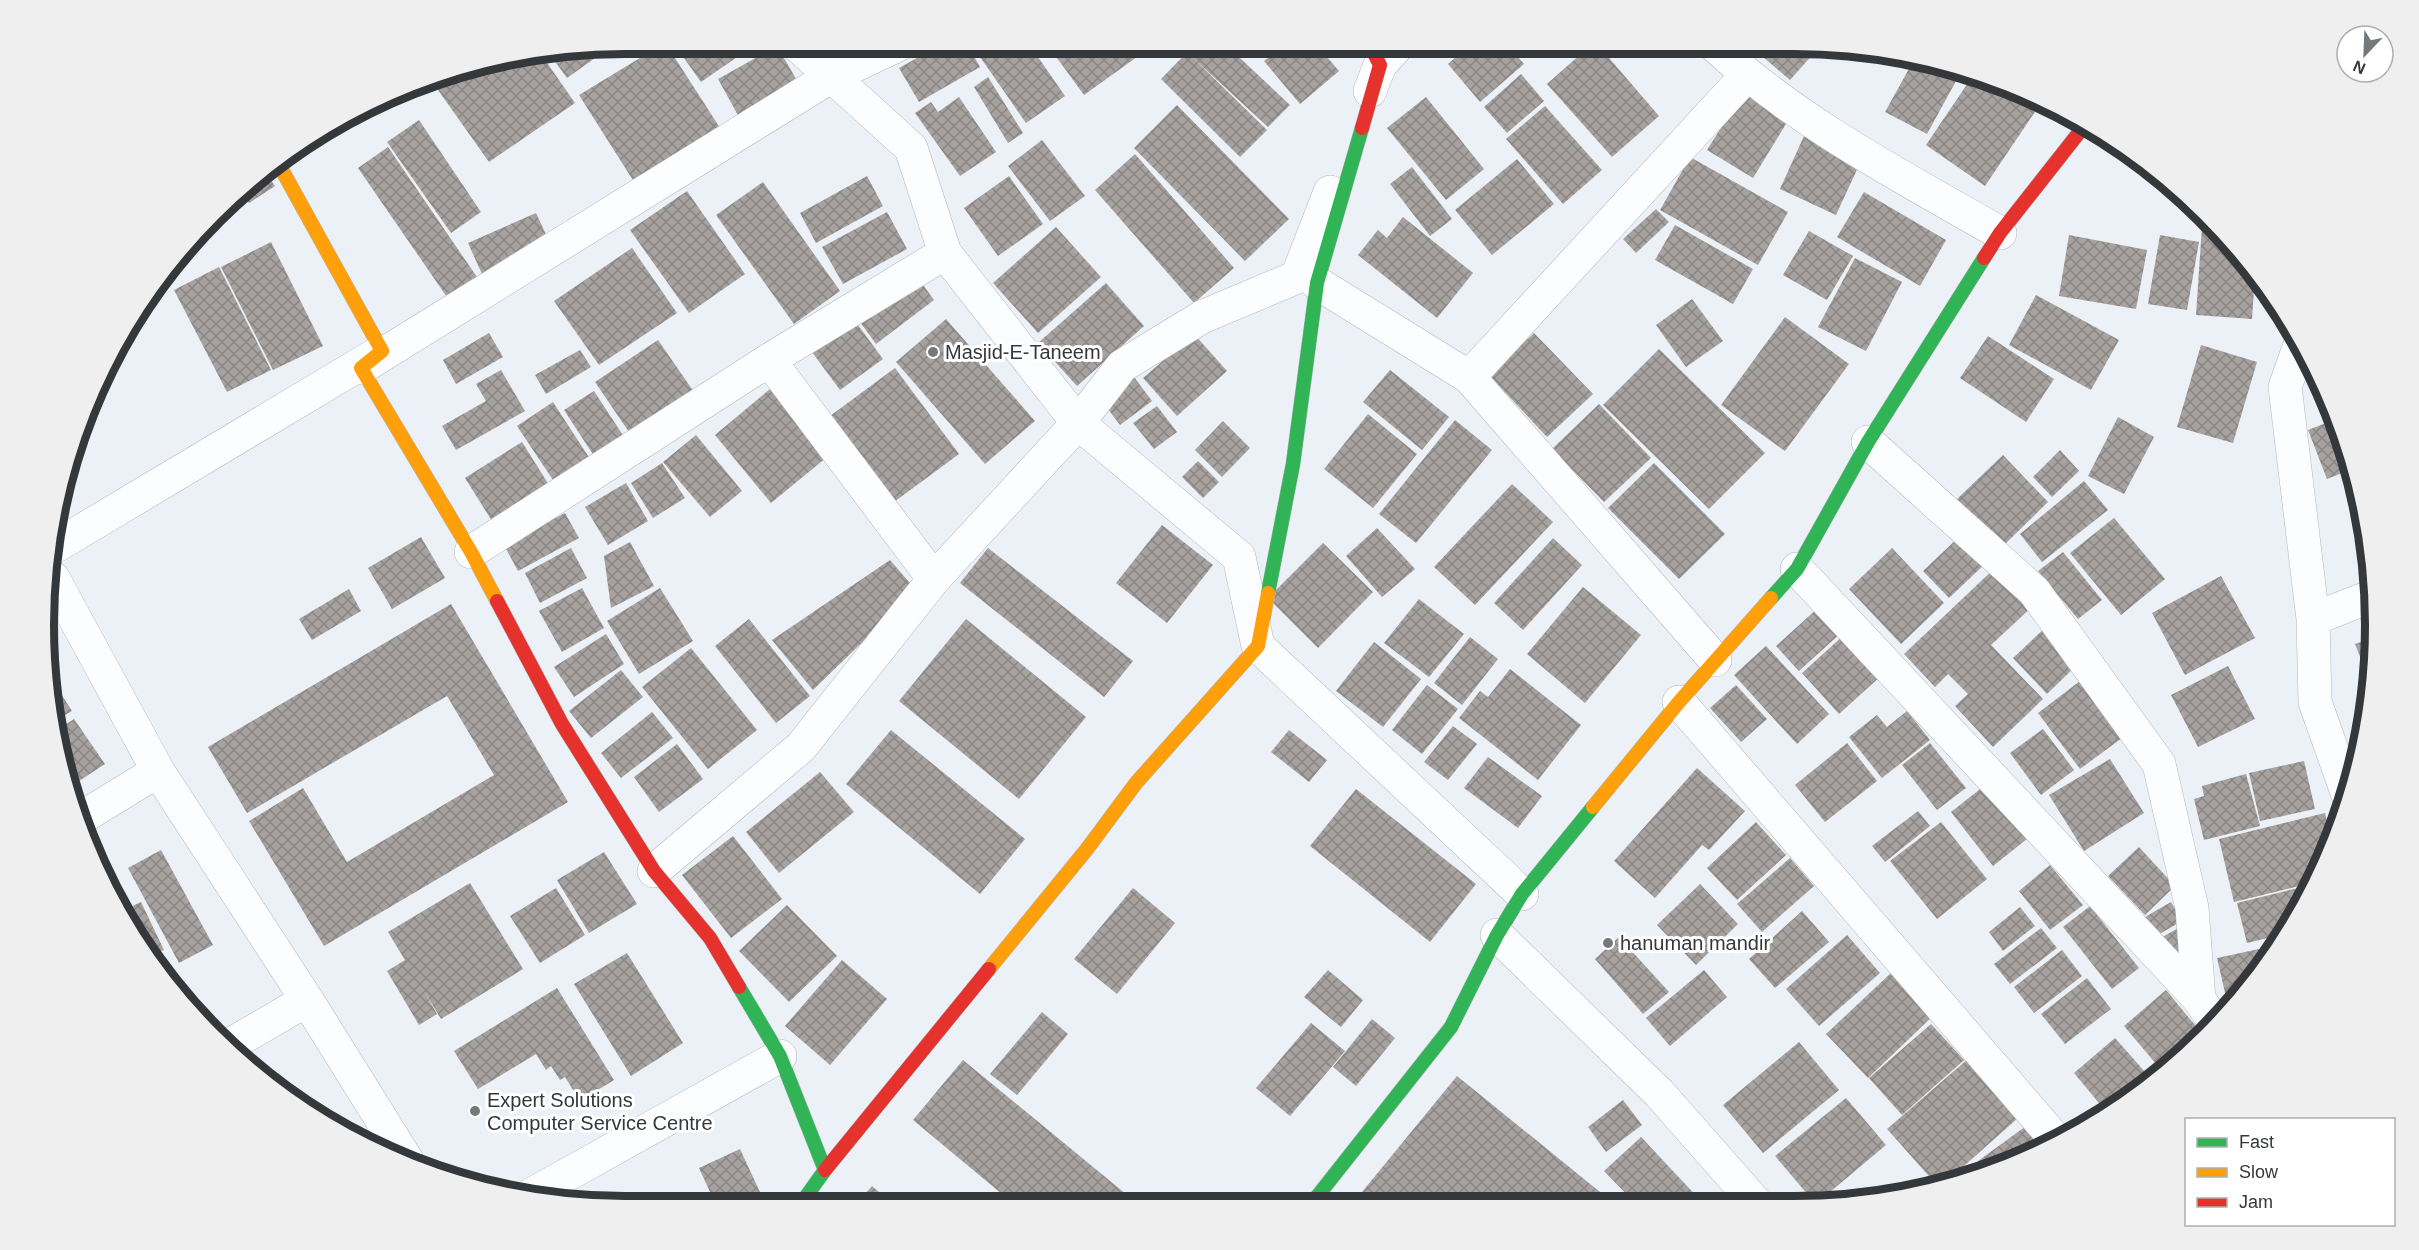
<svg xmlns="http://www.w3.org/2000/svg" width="2419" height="1250" font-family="Arial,sans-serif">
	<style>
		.building { fill: url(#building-cross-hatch) }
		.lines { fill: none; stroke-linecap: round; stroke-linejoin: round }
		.street-casing { stroke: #b2b7ba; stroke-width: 34 }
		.fast-casing { stroke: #b2b7ba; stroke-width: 15 }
		.slow-casing { stroke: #b2b7ba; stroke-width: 15 }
		.jam-casing { stroke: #b2b7ba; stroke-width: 15 }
		.street { stroke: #fcfdfe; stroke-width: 33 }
		.fast { stroke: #30b455; stroke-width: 14 }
		.slow { stroke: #ff9f0a; stroke-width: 14 }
		.jam { stroke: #e5322d; stroke-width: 14 }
		.poi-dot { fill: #74797c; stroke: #fff; stroke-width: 2 }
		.labels { text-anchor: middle; stroke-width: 6; stroke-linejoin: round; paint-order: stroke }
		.poi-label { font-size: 20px; fill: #34383b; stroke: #fff; text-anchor: start }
		.rim { fill: none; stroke: #34383b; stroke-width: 8 }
	</style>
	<defs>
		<pattern id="building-cross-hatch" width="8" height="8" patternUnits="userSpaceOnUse" patternTransform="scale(1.5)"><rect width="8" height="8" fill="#a7a29f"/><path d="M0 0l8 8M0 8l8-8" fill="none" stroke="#898583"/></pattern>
	</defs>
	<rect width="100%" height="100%" fill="#ebf1f6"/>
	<path class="building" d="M663,44H666L722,131L636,185L579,95Z
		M674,44H756L701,82Z
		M942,44H967L980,67L919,102L899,68Z
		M971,44H1029L1065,96L1026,123Z
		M1053,44H1155L1084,95L1049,47Z
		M1195,44H1225L1290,105L1268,127L1191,56L1267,130L1240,157L1161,79Z
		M1285,44H1316L1339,71L1300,104L1264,61Z
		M1471,44H1507L1524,64L1480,102L1448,64Z
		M1592,44H1597L1659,116L1612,157L1547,84Z
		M1749,45H1804L1814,53L1790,80Z
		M612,46L567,78L551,56Z
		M777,46L799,84L739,117L718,79Z
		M543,57L575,103L489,162L438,90L467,70Z
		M1915,58L1945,63L1962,70L1927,134L1885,112Z
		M1521,74L1544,101L1507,133L1484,107Z
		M1974,74L2043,100L1985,186L1926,145Z
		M988,77L1023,133L1008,143L974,87Z
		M1744,91L1789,119L1753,178L1707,150Z
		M959,97L996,152L960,176L915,113L931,102L938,112Z
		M1426,97L1484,169L1446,200L1387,128Z
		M1177,105L1289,219L1245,261L1134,148Z
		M1545,106L1602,170L1563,204L1506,139Z
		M419,120L481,212L451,233L387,142Z
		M1804,136L1860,163L1836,215L1780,189Z
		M1042,140L1085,196L1050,221L1008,166Z
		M388,147L479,280L449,300L358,168Z
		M1135,154L1234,268L1194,303L1095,190Z
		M1690,157L1788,212L1758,265L1660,210Z
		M1517,159L1554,204L1492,255L1455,210Z
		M1412,167L1452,219L1430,236L1390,184Z
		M264,171L275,186L249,203L243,194Z
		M867,176L883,206L816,243L800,213Z
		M1009,176L1043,224L998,256L964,208Z
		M763,182L840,291L794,324L716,215Z
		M687,191L745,274L689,313L630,230Z
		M1864,192L1946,240L1920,286L1837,237Z
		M1656,209L1669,222L1636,253L1623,239Z
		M887,212L907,249L843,284L822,247Z
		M536,213L550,243L482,274L468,243Z
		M1403,217L1473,273L1437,318L1358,255L1378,230L1387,238Z
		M1675,225L1753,269L1733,304L1655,260Z
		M2202,226L2216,227L2231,242L2255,275L2252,319L2196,315Z
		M1056,227L1101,277L1038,333L993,283Z
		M1809,231L1853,256L1827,300L1783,275Z
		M2069,235L2147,250L2136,309L2059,296Z
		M2160,235L2199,242L2187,310L2148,304Z
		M271,242L323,346L273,370L221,267Z
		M632,248L677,313L599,365L554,301Z
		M1855,258L1902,282L1866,351L1818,327Z
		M908,264L934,300L876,344L849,307Z
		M219,267L271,370L227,392L174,290Z
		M1106,283L1144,326L1077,386L1038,343Z
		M2036,295L2119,340L2091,390L2009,345Z
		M1692,299L1723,341L1686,367L1656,325Z
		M1785,317L1849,364L1785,451L1721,405Z
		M946,319L1035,421L985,464L896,362Z
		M855,321L883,359L840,390L812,352Z
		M489,333L503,357L456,384L443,360Z
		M1534,333L1593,394L1547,437L1489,375Z
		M1194,334L1227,371L1177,416L1143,378Z
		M1988,336L2054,379L2026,422L1960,378Z
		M658,340L694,392L631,435L595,382Z
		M2201,345L2257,362L2233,443L2177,427Z
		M1659,349L1765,453L1709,509L1603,405Z
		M580,350L591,367L546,394L535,375Z
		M895,368L959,454L890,505L826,419Z
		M501,370L525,411L456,450L442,426L486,401L476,384Z
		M1390,370L1449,417L1422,450L1363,402Z
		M1134,377L1152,401L1120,425L1102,401Z
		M770,389L827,457L771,503L715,435Z
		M594,391L626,440L596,459L564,410Z
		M553,402L590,459L555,483L517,426Z
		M1599,404L1651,458L1604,502L1552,449Z
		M1157,406L1177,432L1154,449L1133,423Z
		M1368,414L1417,454L1373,508L1324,469Z
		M2118,417L2154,437L2124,494L2088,476Z
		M2336,419L2345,438L2352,469L2327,479L2308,430Z
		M1455,420L1492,450L1416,543L1379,514Z
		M1223,421L1250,448L1222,477L1195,450Z
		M696,435L742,491L710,517L663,462Z
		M522,442L549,485L492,521L465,478Z
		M2060,450L2079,471L2052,497L2033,477Z
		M2003,455L2048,502L2003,546L1957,499Z
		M1198,461L1219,482L1203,498L1182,477Z
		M662,463L685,498L653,518L631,483Z
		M1654,463L1725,534L1679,579L1608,508Z
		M2084,481L2108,510L2042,562L2020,534Z
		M626,483L648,521L608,545L585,507Z
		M1512,484L1553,522L1475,605L1434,567Z
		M565,513L579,538L518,571L504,545Z
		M2114,518L2165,579L2121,615L2070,553Z
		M1162,525L1213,565L1167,623L1116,583Z
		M1377,528L1415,569L1382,597L1346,556Z
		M1960,536L1986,563L1949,598L1923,571Z
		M421,537L445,578L392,609L368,568Z
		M1553,538L1582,565L1523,630L1494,603Z
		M630,542L654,586L611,608L604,556Z
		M1323,543L1373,592L1318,648L1268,598Z
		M571,548L587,578L540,603L525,573Z
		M988,548L1133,661L1104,697L960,583Z
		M1892,548L1944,603L1901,644L1849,589Z
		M2063,552L2102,600L2078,619L2038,571Z
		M890,560L916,590L813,690L772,640Z
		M1997,566L2034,605L1991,645L2043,699L1993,747L1955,706L1968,694L1948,674L1935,687L1904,654Z
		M2221,576L2255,638L2185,675L2152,613Z
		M1583,587L1641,635L1585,703L1527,654Z
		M582,588L604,628L562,652L539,611Z
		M660,588L693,641L639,674L607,621Z
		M349,589L361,611L312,640L299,619Z
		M1419,599L1464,634L1429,677L1384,643Z
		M451,604L568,802L324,946L249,821L303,788L347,862L494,775L447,696L247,813L208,747Z
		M1819,607L1842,632L1799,671L1776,646Z
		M749,619L810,696L776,723L715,646Z
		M966,619L1086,717L1019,799L899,701Z
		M2048,625L2082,660L2047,694L2013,658Z
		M606,634L624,664L574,697L554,667Z
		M1845,634L1882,675L1839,714L1802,673Z
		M1470,637L1498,659L1462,705L1434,683Z
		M2373,638L2374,663L2371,684L2355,644Z
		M1374,642L1421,679L1383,727L1336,691Z
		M1766,646L1829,714L1797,744L1734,675Z
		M691,648L757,730L708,769L642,687Z
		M2228,666L2255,719L2198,747L2171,695Z
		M1510,669L1581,725L1538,780L1459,718L1480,691L1488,697Z
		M621,670L643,697L591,738L569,711Z
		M47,672L72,711L58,719Z
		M2084,678L2126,735L2080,769L2038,713Z
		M1427,685L1458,709L1422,754L1392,730Z
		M1736,685L1767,719L1741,742L1710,708Z
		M1907,711L1930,740L1882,778L1849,737L1877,715L1887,727Z
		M652,712L673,738L621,778L601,753Z
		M74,719L105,764L73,785L60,728Z
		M1453,726L1477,744L1448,780L1424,762Z
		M2043,729L2074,770L2041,795L2010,753Z
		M891,730L1025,839L980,894L846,784Z
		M1289,730L1327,760L1309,782L1271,752Z
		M1847,743L1877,781L1825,822L1795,785Z
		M1930,743L1966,788L1937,810L1902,765Z
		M677,744L703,779L659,812L634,777Z
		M1488,757L1542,796L1518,828L1464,788Z
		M2110,759L2144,813L2084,851L2049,795Z
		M2304,761L2315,809L2260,821L2249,773Z
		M1697,768L1745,811L1709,850L1702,845L1655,898L1614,861Z
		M820,772L854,812L779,873L746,832Z
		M2246,774L2260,826L2204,840L2194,799L2204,796L2202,786Z
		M1984,786L2027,839L1993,866L1951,812Z
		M1356,789L1476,884L1430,942L1310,846Z
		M1918,811L1930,826L1885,862L1872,846Z
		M2325,813L2331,840L2315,882L2234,902L2219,839Z
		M1756,822L1786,855L1737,900L1707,868Z
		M1941,822L1987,879L1937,919L1890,861Z
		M733,836L782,899L731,938L682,875Z
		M2139,847L2175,886L2145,915L2108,876Z
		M161,850L213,945L179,963L128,868Z
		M604,852L637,904L589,933L557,880Z
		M1790,858L1814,886L1762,932L1737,904Z
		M2050,865L2083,905L2050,930L2019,891Z
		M470,883L523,969L441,1019L422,988L437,1014L419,1025L387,971L405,960L388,932Z
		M1700,884L1738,924L1696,965L1657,925Z
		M2314,884L2280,935L2247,943L2237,903Z
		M556,888L585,935L540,963L510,916Z
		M1133,888L1175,923L1117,994L1074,959Z
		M141,902L164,950L154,954L126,909Z
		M2171,902L2182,921L2156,936L2145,917Z
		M787,905L837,956L789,1002L739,951Z
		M2090,906L2139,968L2112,989L2063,927Z
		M2020,907L2035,926L2003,951L1989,932Z
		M1802,911L1829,942L1775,988L1749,959Z
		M2180,927L2191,949L2169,962L2157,940Z
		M2041,928L2057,948L2010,984L1994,964Z
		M1847,935L1880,973L1819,1026L1786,989Z
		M1619,937L1669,992L1643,1014L1595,959Z
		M2273,946L2231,1009L2229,1010L2217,958Z
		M2062,950L2082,976L2034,1013L2014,987Z
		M627,953L683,1043L631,1076L574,984Z
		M842,960L887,999L830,1065L785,1026Z
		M1328,970L1363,1000L1341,1027L1304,997Z
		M1704,970L1727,997L1670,1046L1646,1018Z
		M1892,972L1933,1016L1868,1078L1826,1034Z
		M2087,978L2111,1009L2065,1044L2041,1014Z
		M557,988L614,1080L580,1101L565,1077L560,1080L551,1066L546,1070L536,1054L478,1089L454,1051Z
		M2166,990L2199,1030L2157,1065L2124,1026Z
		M1042,1012L1068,1034L1017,1095L990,1074Z
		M1372,1019L1395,1038L1356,1086L1333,1067Z
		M1311,1023L1345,1051L1290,1116L1256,1088Z
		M1931,1024L1964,1060L1902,1115L1869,1078Z
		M2115,1038L2146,1073L2104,1109L2074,1073Z
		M1799,1042L1839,1090L1763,1153L1723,1105Z
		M1976,1052L2027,1110L1947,1181L1936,1184L1887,1129Z
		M963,1060L1138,1204H1014L913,1120Z
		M1457,1076L1600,1192L1591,1202L1353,1203Z
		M1846,1098L1886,1145L1818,1202H1814L1775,1156Z
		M1623,1100L1642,1125L1606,1152L1588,1127Z
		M2033,1121L2051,1144L2016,1162L1986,1171L1978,1161Z
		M1641,1137L1702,1202H1634L1604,1171Z
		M740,1149L766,1205H716L699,1168Z
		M872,1186L893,1204H857Z"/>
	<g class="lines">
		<defs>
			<path id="street" d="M796,44L911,148L945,253L1078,423L1239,557L1258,646L1522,894
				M1714,45C1798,123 1901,176 2000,233
				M1370,91L1380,65L1399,44
				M1317,283L1469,377L1715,660
				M2301,342L2285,387L2313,619L2315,702L2348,795
				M769,360L934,579
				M361,368L830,77L900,44
				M1469,377L1747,75
				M1868,442L2034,591L2159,764L2192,908L2199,999
				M56,546L377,354
				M471,552L769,360L945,253
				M1797,569L2199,999L2215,1023
				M53,578L158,771L307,1000L408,1162
				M2313,619L2372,596
				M1679,702L2057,1141
				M81,818L158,771
				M654,871L801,747L934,579L1078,423L1122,366L1202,317L1297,277L1330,192
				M1497,935L1659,1093L1755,1202
				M228,1046L307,1000
				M529,1196L780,1056"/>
			<path id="fast" d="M1268,593L1293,464L1317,283L1362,128
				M1771,598L1797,569L1868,442L1984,258
				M739,987L780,1056L825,1170L800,1205
				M1312,1203L1451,1027L1497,935L1522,894L1593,807"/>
			<path id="slow" d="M277,161L382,351L361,368L471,552L497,601
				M1593,807L1679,702L1771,598
				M989,969L1087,849L1136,783L1258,646L1268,593"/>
			<path id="jam" d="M1362,128L1380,65L1369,44
				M1984,258L2000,233L2085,125
				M497,601L562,724L654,871L710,938L739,987
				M825,1170L989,969"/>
		</defs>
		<use href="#street" class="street-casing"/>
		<use href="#fast" class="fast-casing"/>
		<use href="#slow" class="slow-casing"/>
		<use href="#jam" class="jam-casing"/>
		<use href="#street" class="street"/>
		<use href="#fast" class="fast"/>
		<use href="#slow" class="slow"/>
		<use href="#jam" class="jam"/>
	</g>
	<g class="poi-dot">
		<circle cx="933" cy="352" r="6"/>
		<circle cx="1608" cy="943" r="6"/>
		<circle cx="475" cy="1111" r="6"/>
	</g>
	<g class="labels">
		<g class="poi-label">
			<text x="945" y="359">Masjid-E-Taneem</text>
			<text x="1620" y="950">hanuman mandir</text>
			<text x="487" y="1107">Expert Solutions<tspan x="487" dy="23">Computer Service Centre</tspan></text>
		</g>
	</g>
	<path d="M0 0H2419V1250H0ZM625 54H1794A571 571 0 0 1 2365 625V625A571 571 0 0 1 1794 1196H625A571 571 0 0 1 54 625V625A571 571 0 0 1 625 54Z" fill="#efefef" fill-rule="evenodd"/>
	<path class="rim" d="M625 54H1794A571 571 0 0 1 2365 625V625A571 571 0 0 1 1794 1196H625A571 571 0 0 1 54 625V625A571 571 0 0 1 625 54Z"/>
	<rect x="2185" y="1118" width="210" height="108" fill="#ffffff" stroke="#aeafb1" stroke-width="1.5"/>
	<rect x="2197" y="1138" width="30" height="9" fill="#30b455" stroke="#aeafb1" stroke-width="1.5"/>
	<text x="2239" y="1148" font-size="18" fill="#34383b">Fast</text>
	<rect x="2197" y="1168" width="30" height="9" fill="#ff9f0a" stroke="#aeafb1" stroke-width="1.5"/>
	<text x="2239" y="1178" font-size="18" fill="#34383b">Slow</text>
	<rect x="2197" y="1198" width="30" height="9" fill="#e5322d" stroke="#aeafb1" stroke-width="1.5"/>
	<text x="2239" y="1208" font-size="18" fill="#34383b">Jam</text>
	<g transform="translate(2365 54) rotate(203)"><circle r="28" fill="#ffffff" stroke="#aeafb1" stroke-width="1.5"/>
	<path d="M0-4.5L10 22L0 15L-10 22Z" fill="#74797c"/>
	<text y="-9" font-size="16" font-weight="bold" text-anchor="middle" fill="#34383b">N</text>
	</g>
</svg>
